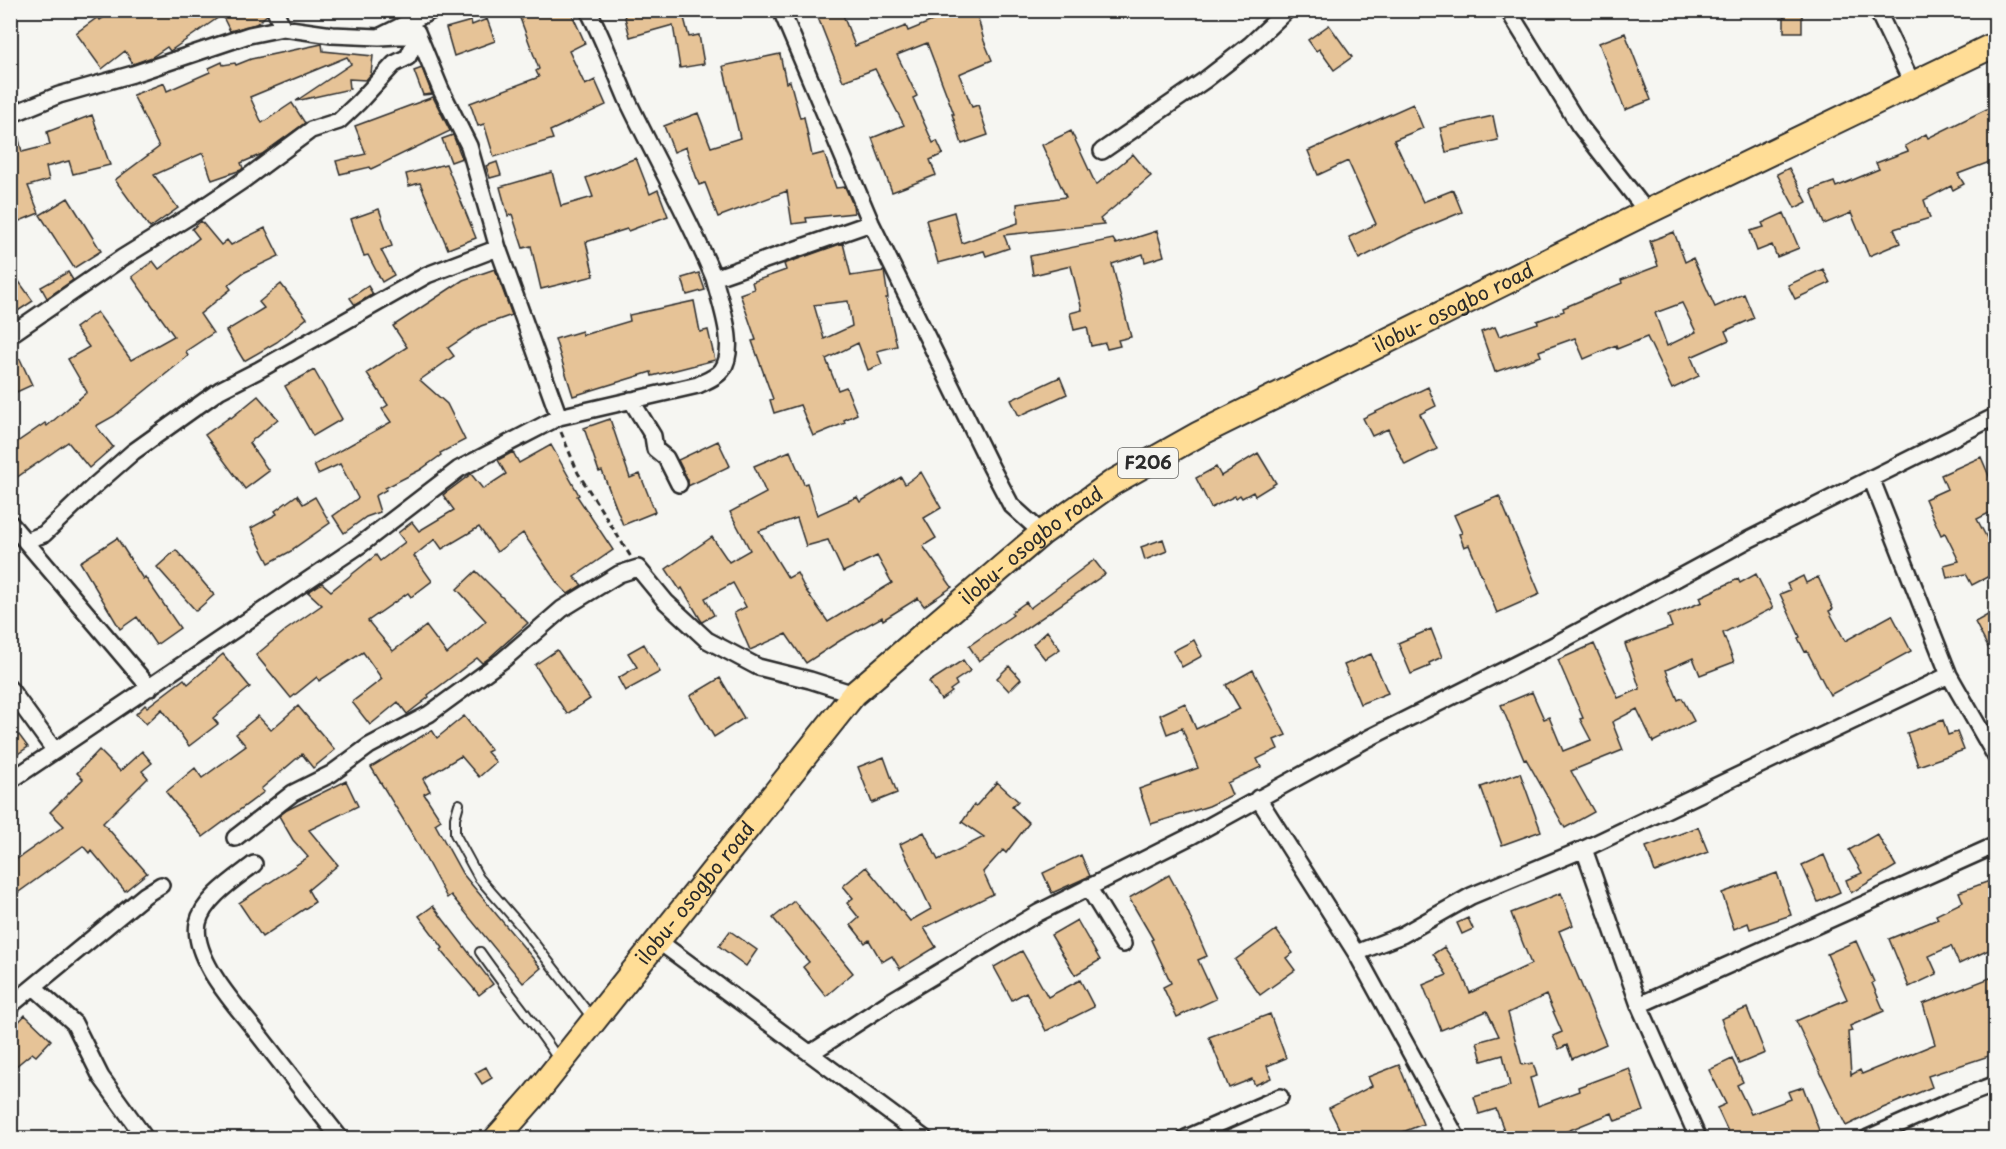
<svg xmlns="http://www.w3.org/2000/svg" width="2006" height="1149" font-family="'Playpen Sans',sans-serif">
	<style>
		.building { fill: #e6c397; stroke: #2b2b2b; stroke-width: 1.5; fill-rule: evenodd }
		.lines { fill: none; stroke-linecap: round; stroke-linejoin: round }
		.service-casing { stroke: #2b2b2b; stroke-width: 12 }
		.minor-casing { stroke: #2b2b2b; stroke-width: 20 }
		.primary-casing { stroke: #2b2b2b; stroke-width: 28 }
		.path { stroke: #2b2b2b; stroke-width: 3; stroke-dasharray: 6 4.5; stroke-linecap: butt }
		.service { stroke: #f6f6f2; stroke-width: 8 }
		.minor { stroke: #f6f6f2; stroke-width: 15 }
		.primary { stroke: #ffdd96; stroke-width: 24 }
		.labels { text-anchor: middle; stroke-width: 4.5; stroke-linejoin: round; paint-order: stroke }
		.shield { fill: #f6f6f2; stroke: #686867; stroke-width: 1.5 }
		.shield-label { font-size: 18px; font-weight: bold; fill: #2b2b2b }
		.street-label { font-size: 20px; fill: #2b2b2b; stroke: #f6f6f2 }
	</style>
	<rect width="100%" height="100%" fill="#f6f6f2"/>
	<filter id="ink" filterUnits="userSpaceOnUse"><feTurbulence type="fractalNoise" baseFrequency=".0167" numOctaves="2"/><feDisplacementMap in="SourceGraphic" scale="12" xChannelSelector="R" yChannelSelector="G"/><feConvolveMatrix kernelMatrix="1 2 1 2 8 2 1 2 1" color-interpolation-filters="sRGB"/></filter>
	<g filter="url(#ink)">
		<path class="building" d="M115,10H265L267,15L256,24L230,31L222,15L170,51L167,47L152,57L133,64L125,51L102,69L76,33L98,17L100,20Z
			M517,10H570L585,43L569,51L585,85L595,80L606,105L550,131L553,139L494,157L484,124L478,126L470,103L539,77L536,71L539,69Z
			M623,10H682L689,37L699,35L704,64L680,68L673,25L630,37Z
			M815,10H841L855,46L906,26L908,31L959,10H976L984,41L992,60L959,74L972,107L978,105L988,135L962,144L952,114H954L927,43L897,55L917,96L913,98L933,143L937,141L943,154L930,160L936,175L892,192L872,138L904,125L875,69L843,81Z
			M1784,10H1802V32H1784Z
			M487,19L495,41L454,56L446,28L471,21L472,25Z
			M1329,25L1352,57L1334,70L1319,49L1316,51L1308,40Z
			M1625,33L1651,100L1625,110L1599,43Z
			M322,44L323,51L373,56L371,74L366,80L349,79L350,89L296,101L351,64L347,57L250,97L262,123L292,103L305,123L262,154L241,163L243,168L241,170L212,180L203,153L154,175L178,208L150,228L115,180L159,147L133,95L164,83L167,91L210,72L209,68L222,62L223,65L235,63L236,65L251,59Z
			M780,54L786,83L790,81L800,118L804,117L812,156L824,153L836,188L845,187L853,205L854,213L806,218L807,222L792,224L787,191L718,217L705,183L699,185L686,147L674,152L664,126L698,113L711,147L740,138L723,66Z
			M422,68L432,94L423,95L414,71Z
			M433,97L450,131L371,169L370,167L340,174L336,161L366,154L355,126Z
			M1413,104L1423,128L1394,140L1423,202L1453,190L1462,212L1404,236L1359,259L1349,237L1376,224L1348,161L1318,175L1308,151Z
			M1995,105V160L1958,174L1964,184L1953,190L1951,186L1924,200L1930,218L1894,229L1900,243L1869,256L1851,213L1824,224L1811,190L1834,182L1836,187L1879,169L1876,163L1908,151L1905,146L1926,134L1928,138Z
			M92,115L110,165L73,174L69,161L46,167L49,180L28,186L39,213L10,225V124L15,123L22,152L50,145L47,132Z
			M1493,116L1498,140L1446,152L1440,128Z
			M1071,131L1096,185L1133,154L1151,176L1100,219L1104,224L1004,235L1009,248L986,256L984,251L938,263L926,220L954,212L962,243L1018,223L1017,204L1066,197L1042,145Z
			M453,135L462,158L451,162L442,139Z
			M636,158L650,194L658,190L668,216L628,231L627,229L586,242L594,276L541,289L531,246L523,248L512,214L508,216L500,187L552,172L561,206L593,197L586,178Z
			M497,162L501,175L490,178L486,166Z
			M446,164L476,238L448,249L420,183L409,186L406,174Z
			M1789,168L1807,202L1795,208L1777,174Z
			M68,198L101,251L74,268L40,215Z
			M379,209L392,246L381,250L394,275L382,282L368,255L364,256L351,219Z
			M1784,213L1799,248L1777,257L1772,245L1757,251L1750,231L1764,227L1762,223Z
			M201,221L221,245L227,240L231,245L265,228L279,256L243,273L228,285L231,289L200,314L213,333L186,351L188,356L114,416L96,426L113,447L89,468L68,442L10,482V447L45,423L47,426L87,392L68,359L89,347L75,328L97,312L131,360L174,336L132,277L153,261L159,269L199,238L192,229Z
			M1157,231L1164,256L1145,262L1143,254L1112,264L1131,337L1118,340L1120,346L1107,349L1105,343L1091,346L1087,327L1074,330L1070,313L1082,310L1071,266L1033,275L1030,256L1113,239L1116,244Z
			M1674,232L1685,262L1693,258L1715,307L1744,294L1754,318L1725,331L1729,340L1691,357L1699,376L1672,389L1647,337L1617,349L1616,345L1584,359L1575,338L1539,351L1541,356L1495,372L1481,332L1495,327L1499,336L1538,323L1537,321L1564,311L1563,308L1622,283L1621,280L1658,266L1650,241ZM1682,303L1696,332L1667,346L1655,313Z
			M843,243L851,276L884,271L888,298H886L897,346L877,351L882,364L868,370L858,343L826,359L838,390L846,387L857,414L844,420L845,423L813,436L800,405L774,413L770,400L773,399L752,341L756,340L740,294L754,289L752,282L786,270L784,264ZM848,301L852,326L824,339L814,305Z
			M10,269L33,301L10,316Z
			M495,269L512,315L481,326L448,348L454,356L420,380L447,404L465,440L440,453L441,455L420,470L385,488L386,490L375,496L380,512L366,517L344,533L333,516L358,498L340,464L318,474L314,465L391,422L382,409L388,405L367,373L407,347L393,326L463,280Z
			M1823,269L1830,283L1795,299L1788,285Z
			M68,272L73,280L47,298L41,287Z
			M699,273L705,290L687,295L682,278Z
			M281,284L307,318L277,342L244,361L226,331L264,308L259,302Z
			M368,286L373,294L355,305L350,298Z
			M694,301L700,332L708,330L715,360L652,376L651,372L573,396L555,339L582,331L583,335L630,321L629,315Z
			M20,359L32,385L10,395V363Z
			M314,370L342,419L313,436L285,386Z
			M1060,377L1067,394L1019,416L1011,400Z
			M1428,387L1436,406L1420,414L1437,449L1405,465L1388,429L1372,436L1363,418Z
			M258,396L278,419L249,443L269,471L245,489L205,435L230,417L231,418Z
			M610,419L630,478L640,474L655,512L623,525L602,471L599,472L584,428Z
			M718,441L730,466L688,486V480L678,460Z
			M551,445L579,495L577,496L613,550L574,577L582,585L568,594L558,584L523,533L497,552L479,527L442,549L435,539L414,556L432,581L411,597L408,593L368,621L393,651L426,626L447,654L486,621L457,589L476,571L528,623L489,658L482,663L477,658L428,695L429,697L407,714L398,702L370,725L352,702L382,679L363,652L319,681L317,677L291,698L256,655L286,630L322,605L308,592L322,583L331,591L376,555L380,561L405,542L398,533L412,522L419,531L454,510L443,495L471,474L483,489L506,474L498,460L513,452L519,463Z
			M790,451L804,484L807,483L817,515L857,497L860,502L901,477L905,484L921,472L941,508L924,518L936,538L923,546L952,587L924,606L918,598L883,620L882,617L841,640L806,663L786,634L750,650L734,613L746,607L733,583L705,598L714,615L702,622L682,588L680,590L666,569L712,537L729,562L750,550L730,512L766,493L754,466ZM797,518L806,546L828,540L843,572L877,556L892,583L828,622L805,589L797,573L788,578L759,531Z
			M1258,453L1276,483L1255,496L1253,492L1242,498L1240,495L1236,498L1235,496L1211,508L1196,478L1216,467L1221,476Z
			M1981,457L1995,490V510L1977,519L1989,542L1995,538V573L1972,585L1966,574L1947,578L1944,565L1959,561L1945,533L1941,535L1925,499L1947,489L1941,475Z
			M297,495L303,504L315,497L330,523L293,549V550L269,563L251,528L277,514L275,511Z
			M1499,496L1540,594L1497,613L1469,545L1464,547L1459,534L1462,533L1454,515Z
			M117,538L143,579L145,577L180,628L156,645L137,617L120,629L80,562Z
			M1163,539L1167,551L1145,560L1141,547Z
			M176,550L214,595L196,611L157,567Z
			M1094,560L1105,574L979,661L969,646L1013,615L1011,613L1026,602L1030,608Z
			M1756,574L1773,608L1723,633L1734,662L1700,675L1693,658L1666,670L1678,700L1682,698L1694,721L1653,742L1637,709L1612,722L1623,750L1571,771L1594,812L1565,828L1526,759L1524,760L1501,705L1532,692L1544,719L1549,717L1563,751L1591,740L1580,719L1583,718L1558,660L1594,644L1618,698L1640,689L1625,644L1672,627L1668,616L1702,602L1700,597L1738,579L1740,583Z
			M1803,576L1806,583L1818,577L1833,609L1829,611L1845,641L1892,615L1911,651L1830,695L1807,651L1805,652L1798,638L1800,637L1780,594L1790,590L1787,584Z
			M1995,611V661L1975,622Z
			M1431,629L1442,657L1429,663L1430,666L1411,674L1398,643Z
			M1047,631L1060,649L1045,659L1033,644Z
			M1194,640L1202,656L1182,667L1173,651Z
			M644,644L660,672L625,691L618,678L637,667L628,653Z
			M557,650L590,699L567,714L535,665Z
			M223,654L250,687L213,718L218,724L189,746L162,709L146,724L136,714L145,705L147,707L184,679L188,684Z
			M1371,654L1388,693L1360,704L1344,665Z
			M963,660L970,671L955,681L957,685L950,690L952,692L941,700L929,682Z
			M1009,666L1021,679L1009,691L997,678Z
			M1253,670L1286,735L1274,740L1278,749L1257,759L1261,767L1227,783L1232,795L1209,806L1151,824L1139,789L1198,768L1182,728L1167,734L1160,715L1185,703L1196,729L1240,709L1226,685Z
			M720,678L744,718L714,737L690,696Z
			M298,706L335,750L313,768L302,754L261,789L264,792L203,837L166,792L195,768L202,778L246,746L236,734L258,716L271,730Z
			M464,716L491,750L487,752L496,762L479,777L461,756L423,779L430,791L424,794L441,820L435,824L462,873L541,968L523,983L451,895L447,898L414,837L371,767L432,730L437,738Z
			M1943,720L1948,735L1957,732L1964,750L1918,766L1907,733Z
			M19,735L28,747L10,759V741Z
			M99,750L120,771L142,751L152,763L142,771L148,778L103,823L147,873L125,891L91,850L89,853L83,846L16,894L10,886V864L64,826L50,812L83,779L77,773Z
			M884,757L897,793L872,803L858,767Z
			M1520,773L1541,831L1502,845L1481,787Z
			M346,781L358,806L309,830L338,865L308,890L315,902L262,937L239,903L308,857L293,840L279,816L287,810Z
			M997,782L1018,801L1012,807L1029,823L1006,853L1003,850L983,872L993,894L924,928L936,947L900,969L892,956L882,962L869,940L865,943L851,925L859,918L847,903L853,898L843,886L866,867L910,921L931,909L900,844L924,832L938,860L984,837L962,822L974,805L976,806Z
			M1698,827L1708,852L1655,872L1646,847Z
			M1877,834L1896,866L1851,893L1846,880L1862,873L1849,850Z
			M1081,855L1090,876L1052,893L1043,873Z
			M1824,855L1840,892L1818,902L1802,865Z
			M1777,873L1791,915L1750,929L1748,923L1734,929L1722,893Z
			M1169,875L1184,903L1207,956L1198,960L1216,999L1177,1017L1163,987L1171,983L1151,940L1153,939L1129,898Z
			M1995,879V947L1959,964L1951,946L1929,956L1937,974L1909,987L1889,939L1938,919L1936,915L1963,902L1959,892Z
			M1561,893L1573,925L1559,931L1606,1044L1572,1059L1567,1045L1559,1049L1553,1036L1562,1032L1546,995L1508,1013L1522,1065L1533,1063L1537,1076L1530,1078L1538,1106L1579,1091L1578,1087L1629,1068L1644,1111L1615,1121L1612,1113L1550,1138H1507L1496,1109L1479,1114L1474,1097L1510,1086L1503,1055L1482,1061L1477,1042L1499,1036L1487,1011L1441,1030L1423,985L1447,975L1433,954L1444,947L1460,970L1470,993L1531,964L1511,913Z
			M794,901L853,973L826,996L803,967L809,962L773,918Z
			M433,906L493,984L479,995L441,950L443,948L419,916Z
			M1468,918L1473,929L1462,934L1457,923Z
			M1077,920L1100,960L1075,975L1051,935Z
			M1276,930L1293,953L1286,958L1295,970L1260,995L1235,960Z
			M730,931L757,950L746,966L719,946Z
			M1856,941L1874,982L1872,983L1884,1011L1850,1026L1852,1031L1848,1032L1851,1075L1860,1070L1862,1074L1935,1044L1923,1004L1995,976V1054L1928,1076L1932,1087L1883,1108L1846,1126L1796,1021L1847,999L1827,954Z
			M1022,951L1048,997L1080,980L1094,1007L1046,1031L1026,992L1012,1000L994,967Z
			M1747,1008L1765,1053L1739,1064L1721,1019Z
			M1270,1014L1286,1058L1267,1066L1271,1078L1255,1085L1252,1079L1229,1088L1209,1037Z
			M25,1015L51,1040L36,1056L32,1053L10,1071V1031Z
			M1732,1059L1743,1082L1737,1085L1751,1114L1791,1099L1788,1092L1803,1087L1820,1133L1805,1138H1731L1717,1108L1726,1104L1709,1070Z
			M1399,1065L1423,1124L1388,1138H1344L1329,1108L1372,1086L1368,1077Z
			M486,1067L492,1078L482,1084L475,1073Z"/>
		<g class="lines">
			<defs>
				<path id="service" d="M459,804L455,818V834L479,878L520,925L593,1019
					M480,952C505,988 534,1022 558,1059"/>
				<path id="minor" d="M275,10L283,28
					M588,10C604,40 614,69 627,99C656,160 689,217 714,278
					M781,10L871,223L991,467L1011,505L1042,533
					M1508,10L1579,125L1647,212
					M1877,10L1912,83
					M417,32L441,90L469,146L498,248L559,417
					M10,115L59,95L133,74L249,35L283,28L332,35L379,37L433,10
					M1102,151L1205,80L1250,45L1287,10
					M10,335L122,258L190,216L245,179L311,130L339,121L359,102L394,64L408,57L418,35L379,37
					M631,400L653,436L655,449L666,458L679,484
					M10,523L150,688
					M26,541L44,534L93,487L133,452L220,390L257,371L427,275L498,248
					M1949,675L1996,757
					M10,689L55,751
					M10,781L360,545L459,469L559,417L698,385C706,381 717,377 722,370C738,348 720,303 714,278L871,223
					M1258,798L1356,953L1457,1138
					M235,838L293,793L331,774L369,746L429,714L503,660L562,609L619,574L638,568L666,602L707,640L758,667L810,680L854,694
					M1584,849L1949,675L1871,478
					M254,864C236,878 203,899 198,923C195,938 203,957 211,971C223,992 240,1011 255,1030C283,1066 312,1103 340,1138
					M1088,887L1123,944
					M657,940L924,1138
					M1356,953L1402,935L1471,896L1584,849L1639,1005L1698,1138
					M34,987L74,1023L101,1077L145,1138
					M1639,1005L1996,845
					M10,1006L145,895L161,885
					M811,1053L891,1001L1038,913L1193,835L1369,738L1550,647L1748,540L1996,416
					M1186,1138L1280,1097
					M1868,1138L1949,1102L1996,1084"/>
				<g id="primary">
					<path id="s1" d="M497,1138L534,1096L854,694L1042,533L1112,483L1199,434L1647,212L1996,44"/>
				</g>
			</defs>
			<use href="#service" class="service-casing"/>
			<use href="#minor" class="minor-casing"/>
			<use href="#primary" class="primary-casing"/>
			<path class="path" d="M561,432L578,473L631,557"/>
			<use href="#service" class="service"/>
			<use href="#minor" class="minor"/>
			<use href="#primary" class="primary"/>
		</g>
	</g>
	<g class="labels">
		<rect class="shield" x="1118" y="448" width="60" height="30" rx="4.5"/>
		<g class="shield-label">
			<text x="1148" y="469">F206</text>
		</g>
		<g class="street-label">
			<text dy="7" stroke="none"><textPath href="#s1" startOffset="1287">ilobu- osogbo road</textPath></text>
			<text dy="7" stroke="none"><textPath href="#s1" startOffset="801">ilobu- osogbo road</textPath></text>
			<text dy="7" stroke="none"><textPath href="#s1" startOffset="315">ilobu- osogbo road</textPath></text>
		</g>
	</g>
	<rect width="2006" height="1149" fill="none" stroke="#f6f6f2" stroke-width="36"/>
	<rect x="18" y="18" width="1970" height="1113" fill="none" stroke="#2b2b2b" stroke-width="2" filter="url(#ink)"/>
</svg>
